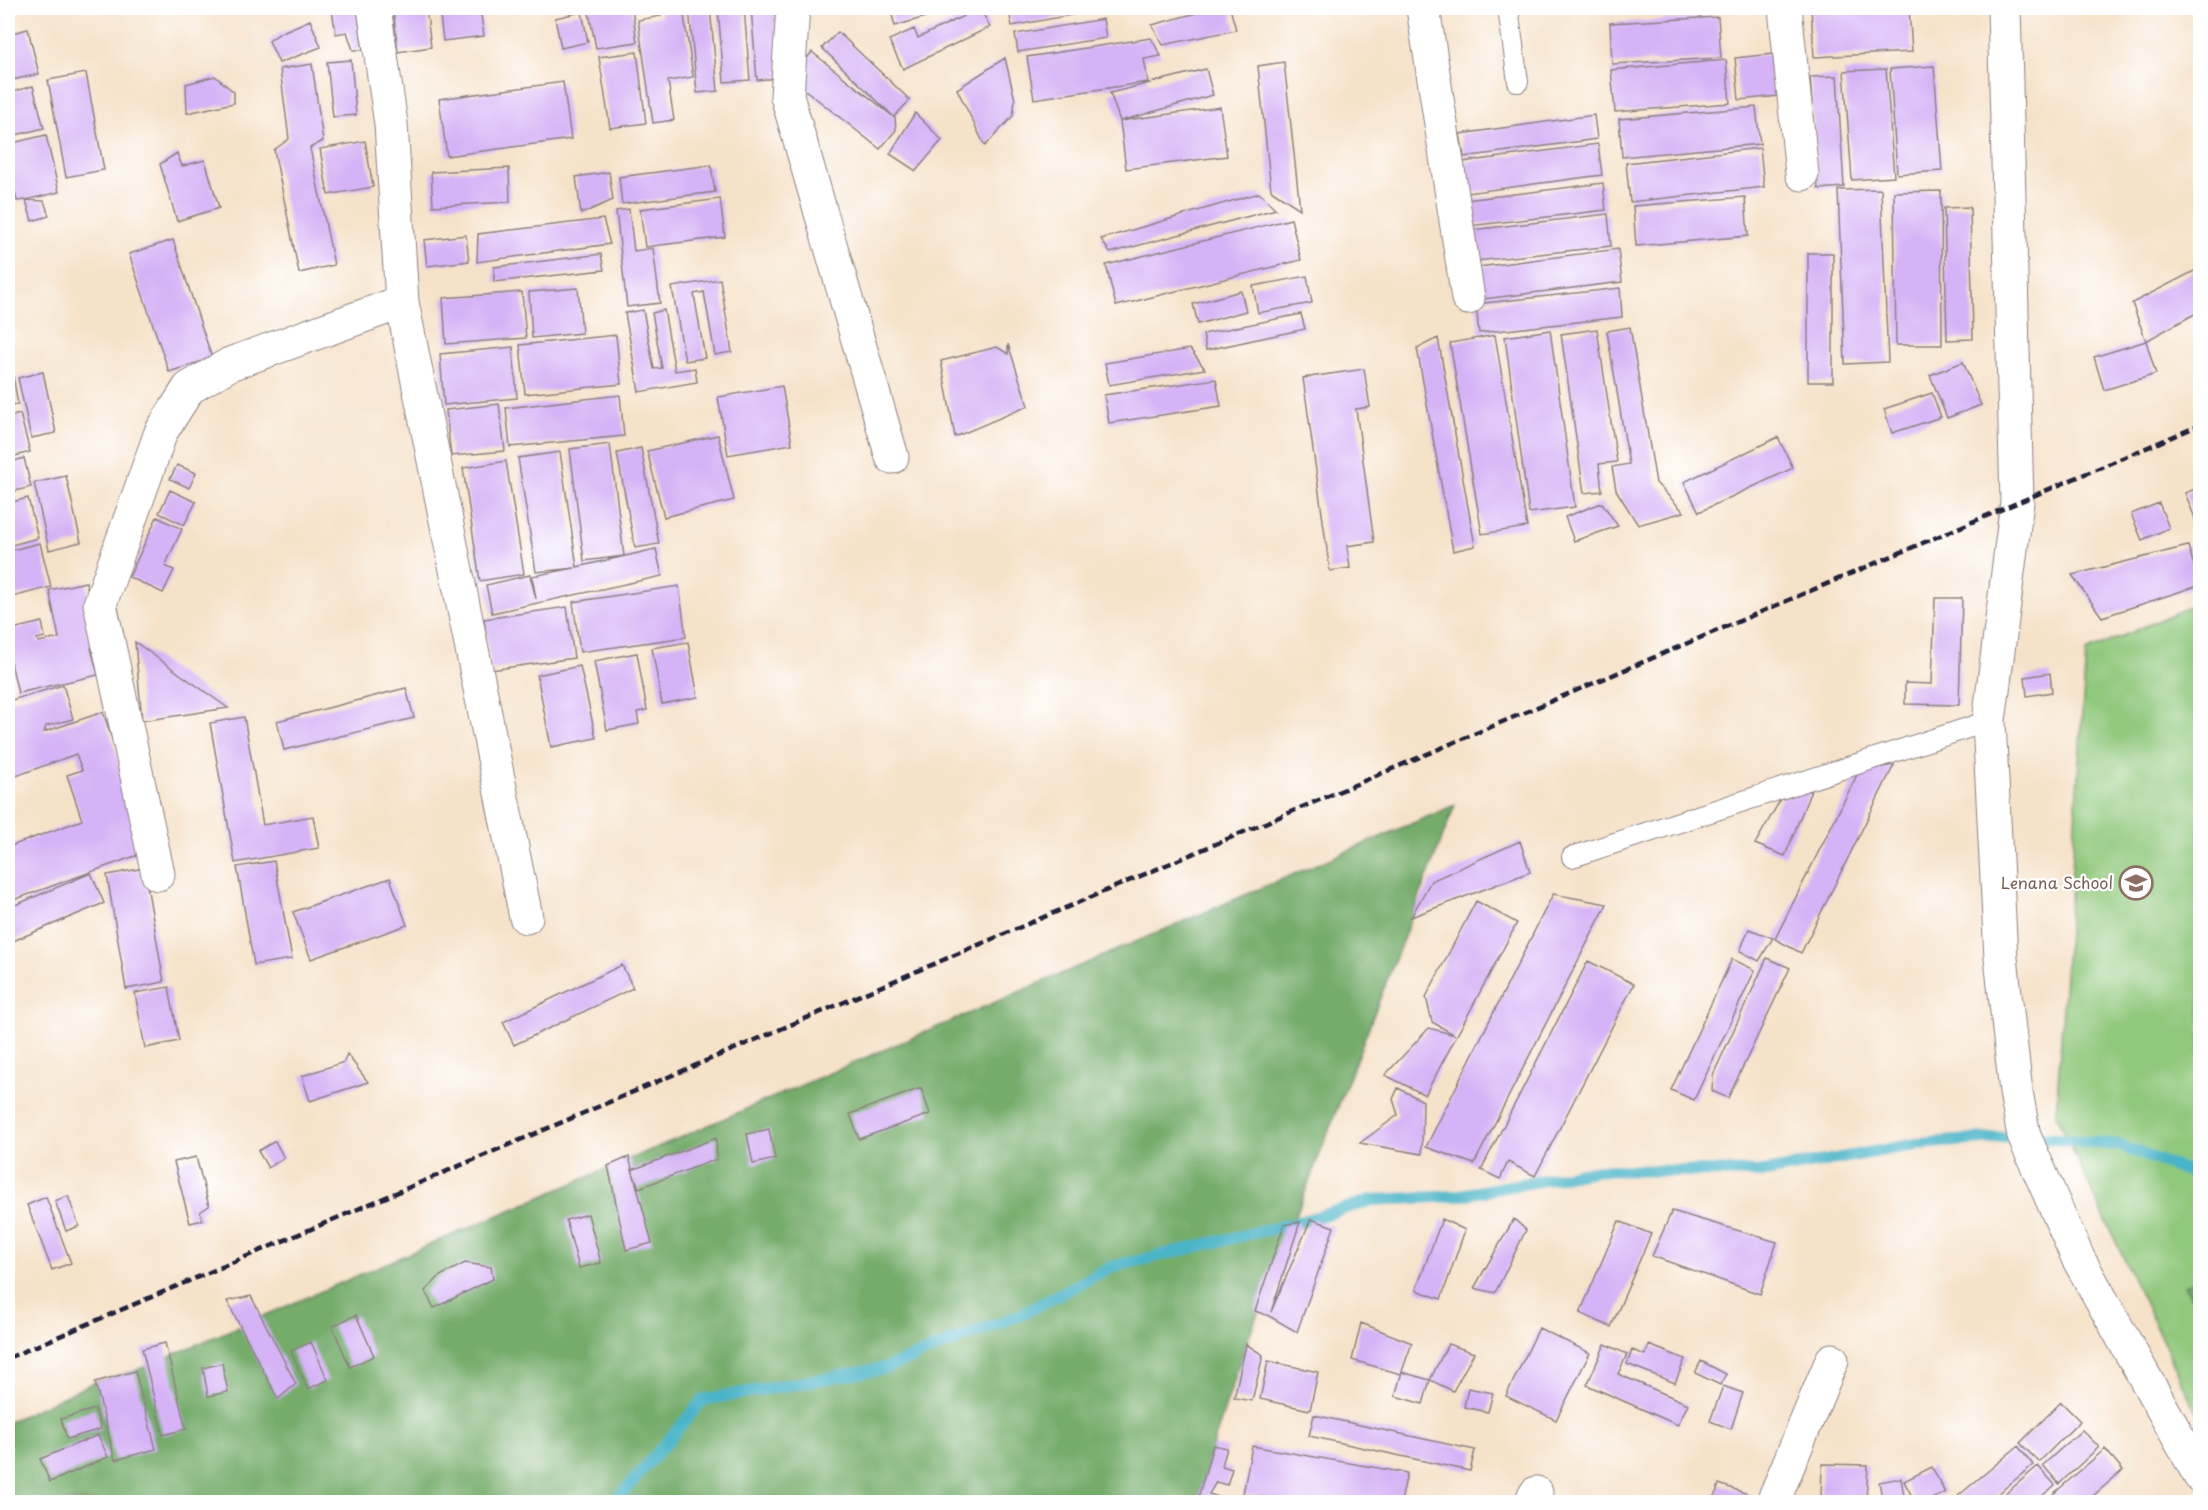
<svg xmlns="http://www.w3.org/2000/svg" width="2208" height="1510" font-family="'Playpen Sans',sans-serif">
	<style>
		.green { fill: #90c87b; stroke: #59755b; stroke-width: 1.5 }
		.forest { fill: #74ac6b; stroke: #4b6753; stroke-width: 1.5 }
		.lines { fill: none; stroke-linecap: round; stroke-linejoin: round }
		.stream { stroke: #4ab4c8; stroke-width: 12 }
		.building { fill: #d6b2f6 }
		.lane-casing { stroke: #8c8282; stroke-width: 22 }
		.street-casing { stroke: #8c8282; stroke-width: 35 }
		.lane { stroke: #fff; stroke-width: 20 }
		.street { stroke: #fff; stroke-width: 33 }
		.rail { stroke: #22223b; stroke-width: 4.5; stroke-dasharray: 9 4.5; stroke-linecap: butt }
		.labels { text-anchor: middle; stroke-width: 4.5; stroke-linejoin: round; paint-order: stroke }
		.education-label { font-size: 16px; fill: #785e54; stroke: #fff; text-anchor: end }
	</style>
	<rect width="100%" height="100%" fill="#fff"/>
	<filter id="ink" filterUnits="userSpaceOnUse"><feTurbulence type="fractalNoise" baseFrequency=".0167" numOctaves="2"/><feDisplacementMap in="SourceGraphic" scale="12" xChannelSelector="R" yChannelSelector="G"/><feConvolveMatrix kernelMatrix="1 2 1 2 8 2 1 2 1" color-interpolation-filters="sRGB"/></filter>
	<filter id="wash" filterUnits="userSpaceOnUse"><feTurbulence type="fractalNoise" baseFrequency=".008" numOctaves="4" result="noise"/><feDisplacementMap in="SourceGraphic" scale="24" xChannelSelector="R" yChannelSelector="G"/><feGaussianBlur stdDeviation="1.35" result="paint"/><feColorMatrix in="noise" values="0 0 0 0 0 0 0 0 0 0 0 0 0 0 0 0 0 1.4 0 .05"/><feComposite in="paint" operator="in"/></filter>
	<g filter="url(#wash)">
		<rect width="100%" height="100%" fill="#f6e2c9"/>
		<path class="green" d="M2200,602V1420L2056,1115L2086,652Z"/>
		<path class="forest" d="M1455,805L1246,1344L1213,1445L1197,1502H8V1422L95,1382L135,1371Z
			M2200,1279V1309L2184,1285Z"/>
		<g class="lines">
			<path class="stream" d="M615,1502L703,1400L886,1368L1022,1314L1111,1267L1300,1222L1372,1200L1455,1196L1599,1170L1765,1172L1917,1144L2024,1136L2118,1145L2200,1176"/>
		</g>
		<g id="blocks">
			<path class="building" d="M347,8H357L363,50H353L347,32L336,34L332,11L347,10Z
				M393,8H426L431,47L398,52Z
				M439,8H480L484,36L443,41Z
				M510,8H538V9L511,12Z
				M588,8H632L637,42L596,48Z
				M659,8H683L693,77L668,81L674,120L653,123L638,20L661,16Z
				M689,8H710L718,91L697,93Z
				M718,8H744L750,80L724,82Z
				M751,8H775L780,78L757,80Z
				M890,8H956L895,26Z
				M980,8L990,27L903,69L889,40L914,29L918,38Z
				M1008,8H1097L1098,10L1012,26Z
				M1144,8H1166V9L1145,13Z
				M1215,8H1230L1236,30L1163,45L1152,25Z
				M1811,8H1909L1912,52L1814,57Z
				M582,12L588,42L561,48L555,18Z
				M1718,17L1721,58L1612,64L1610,23Z
				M1103,19L1106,38L1018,52L1015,34Z
				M310,20L321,47L279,63L269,41L280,33Z
				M28,29L39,74L8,81V34Z
				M838,32L910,100L894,117L822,48Z
				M1151,38L1161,56L1144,59L1148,82L1034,99L1027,57Z
				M637,52L646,123L610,128L599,57Z
				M812,52L895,118L896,130L880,149L790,78Z
				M1773,54L1778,96L1739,100L1735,58Z
				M1005,58L1015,100L1013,116L985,146L957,89Z
				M351,60L356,115L333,117L327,62Z
				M1726,60L1730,103L1615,112L1611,70Z
				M1284,62L1300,209L1271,190L1258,66Z
				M312,64L323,141L310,148L334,265L299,273L274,150L289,139L280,69Z
				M1934,66L1942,171L1897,174L1890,69Z
				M1206,69L1213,95L1120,121L1110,93Z
				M1886,69L1894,177L1852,180L1844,71Z
				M86,73L104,170L66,177L48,80Z
				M215,76L234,92V103L187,113L186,84Z
				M1837,76L1844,187L1818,189L1810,77Z
				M563,82L571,139L447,156L439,99Z
				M33,86L44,128L8,137V93Z
				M1220,107L1227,156L1126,169L1120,121Z
				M1756,107L1760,144L1622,157L1619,119Z
				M915,113L942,140L916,171L890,154Z
				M1594,115L1597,139L1464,157L1460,134Z
				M46,135L59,192L26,200L44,201L49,216L32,221L26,200L17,201L8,162V144Z
				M365,141L373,187L328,195L320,149Z
				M1598,144L1602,175L1467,193L1463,162Z
				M1760,148L1764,187L1630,202L1626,163Z
				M177,153L182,166L205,160L219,208L177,221L160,164Z
				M711,165L715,192L622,204L619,177Z
				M509,168L510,202L433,206L431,172Z
				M609,172L613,200L581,214L576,177Z
				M1603,183L1606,210L1469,226L1466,200Z
				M1881,189L1888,362L1845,364L1838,190Z
				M1941,191L1942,345H1896L1894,192Z
				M1259,193L1276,209L1110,253L1101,239Z
				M1745,197L1748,236L1636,246L1633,206Z
				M720,199L725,237L645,247L640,209Z
				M1970,207L1973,339L1947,340L1944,208Z
				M629,209L634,251L653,248L660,303L627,307L616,211Z
				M1608,214L1611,246L1476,261L1472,230Z
				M603,219L610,244L477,262L478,234Z
				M1291,219L1301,260L1116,306L1106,265Z
				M466,235L469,261L427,266L424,240Z
				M173,240L212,358L169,372L129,254Z
				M1618,249L1622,282L1483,299L1479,267Z
				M1808,253H1833V382H1808Z
				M601,254L604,270L494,282V267Z
				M2200,268V311L2146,341L2132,303Z
				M1307,276L1312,303L1258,313L1253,286Z
				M720,279L732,352L715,355L704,292L694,294L705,358L685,361L672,287Z
				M578,288L582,333L532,338L529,292Z
				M1620,288L1622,317L1479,333L1476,304Z
				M1241,291L1246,311L1198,324L1193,304Z
				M522,292L526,338L446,344L443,298Z
				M643,310L654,369L662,368L652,313L664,310L675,371L695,368L697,382L639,392L625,313Z
				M1301,314L1305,329L1206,350L1203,334Z
				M1630,327L1656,483L1684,512L1638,525L1616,490L1612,467L1629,464L1607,331Z
				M1597,329L1617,462L1599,464L1602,491L1584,493L1561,334Z
				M1550,330L1575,507L1529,513L1505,337Z
				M616,335L621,384L525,394L520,345Z
				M1495,335L1527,527L1482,534L1450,343Z
				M1438,338L1475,546L1453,551L1417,348Z
				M2146,341L2156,374L2104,390L2094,357Z
				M1008,344L1028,406L955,437L941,361L997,347L1008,354Z
				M513,347L517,398L444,405L440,354Z
				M1190,349L1205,369L1109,385L1105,363Z
				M1963,362L1981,405L1947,418L1930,375Z
				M1364,369L1370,407L1356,409L1374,542L1347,546L1350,568L1330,571L1303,378Z
				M12,370L18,404L8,406V371Z
				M43,372L56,433L31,438L18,378Z
				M1216,379L1221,406L1109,423L1104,395Z
				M782,386L792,444L728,455L718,397Z
				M1932,393L1941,417L1892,433L1884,409Z
				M620,395L624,436L510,447L506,408Z
				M499,404L505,451L451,456L446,410Z
				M20,414L30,452L8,458V417Z
				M718,435L734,500L664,517L647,451Z
				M1778,437L1793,468L1699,512L1684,482Z
				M610,444L624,556L584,561L570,449Z
				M641,448L659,544L635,548L617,453Z
				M560,452L577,567L656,549L662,576L492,613L486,585L530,575L536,599L532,576L575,568L536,572L518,458Z
				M24,458L31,487L8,493V463Z
				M506,461L524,574L480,581L463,468Z
				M177,465L196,473L189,488L170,479Z
				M66,476L81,542L49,550L34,483Z
				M2200,487V519L2196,521L2185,493Z
				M170,490L196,502L184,525L159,513Z
				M28,498L38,538L8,546V503Z
				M1602,503L1618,526L1574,541L1565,517Z
				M2159,503L2169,528L2142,540L2131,514Z
				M157,517L182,529L165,566L174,570L163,593L129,577Z
				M40,543L51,587L8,598V551Z
				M2188,546L2200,585L2102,617L2072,575Z
				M86,582L99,646L91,648L98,675L18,693L8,650V630L42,622L45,637L37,639L38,642L59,638L49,590Z
				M679,586L686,637L580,652L573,602Z
				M1935,598H1962L1959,705L1905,704V683L1932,684Z
				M567,607L574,658L491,670L484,619Z
				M135,642L228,708L142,721Z
				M688,642L698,697L662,704L652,648Z
				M637,653L647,710L637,712L639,724L607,730L594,661Z
				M580,666L596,738L551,747L537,675Z
				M2050,673L2052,692L2027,696L2025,677Z
				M63,685L73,719L46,726L44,732L103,712L149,851L8,902V847L82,820L67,775L82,770L76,754L8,779V701Z
				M406,688L414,718L284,750L277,721Z
				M244,717L263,825L313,816L319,848L235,863L210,723Z
				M1894,765L1801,953L1775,939L1859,771Z
				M1812,788L1785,856L1755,844L1782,797Z
				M1520,841L1530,872L1411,917L1431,881Z
				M274,861L292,959L254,965L237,867Z
				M144,868L164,982L126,989L107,875Z
				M91,873L104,903L8,943V908Z
				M390,878L407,925L311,959L293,912Z
				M1553,894L1607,904L1474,1164L1426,1147Z
				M1476,901L1517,923L1425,1095L1385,1075L1429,1028L1455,1035L1432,1022L1426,997Z
				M1749,929L1773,938L1759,961L1740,951Z
				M1767,958L1790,968L1728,1098L1712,1091L1713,1075Z
				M1732,959L1755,970L1694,1100L1671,1090Z
				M1588,961L1634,984L1535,1176L1508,1162L1500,1179L1481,1170Z
				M622,965L633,988L514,1045L503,1022Z
				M169,987L179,1041L145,1048L135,993Z
				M347,1054L368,1082L310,1101L302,1076L344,1062Z
				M921,1088L930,1114L859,1139L850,1114Z
				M1398,1088L1423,1101L1422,1154L1360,1143L1398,1115L1393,1099Z
				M769,1129L775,1159L753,1164L747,1134Z
				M716,1138L717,1159L639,1188L632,1170Z
				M275,1141L284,1158L268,1168L258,1151Z
				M196,1157L209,1206L200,1212L203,1220L190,1223L174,1162Z
				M629,1157L652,1243L626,1250L608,1166Z
				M68,1196L79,1226L66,1231L55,1201Z
				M46,1197L71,1263L52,1270L27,1205Z
				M1672,1211L1777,1242L1760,1294L1652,1256Z
				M588,1214L601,1263L579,1268L566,1220Z
				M1311,1219L1334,1227L1297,1332L1269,1316L1255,1311L1284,1225L1300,1222L1271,1312Z
				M1442,1219L1465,1230L1441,1299L1416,1290Z
				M1514,1219L1526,1230L1495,1293L1474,1288Z
				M1619,1221L1651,1234L1611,1327L1580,1313Z
				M465,1263L491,1267L493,1279L434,1308L425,1291L440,1276Z
				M251,1296L296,1384L278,1399L227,1301Z
				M356,1315L374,1356L350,1367L332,1326Z
				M1361,1323L1412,1343L1401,1374L1352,1360Z
				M1539,1328L1590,1353L1556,1420L1506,1396Z
				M311,1342L328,1380L308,1389L291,1351Z
				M165,1343L186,1429L163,1435L142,1349Z
				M1246,1344L1263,1355L1252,1401L1234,1398Z
				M1448,1344L1474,1353L1453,1391L1430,1380Z
				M1605,1344L1627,1354L1618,1374L1688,1404L1678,1425L1587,1385Z
				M1649,1345L1685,1359L1675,1383L1627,1364L1632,1350L1645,1355Z
				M1268,1361L1318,1372L1310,1410L1260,1399Z
				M1701,1361L1726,1374L1720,1385L1695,1373Z
				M222,1363L228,1392L208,1396L203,1368Z
				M135,1371L156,1449L115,1460L95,1382Z
				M1402,1372L1430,1380L1423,1404L1395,1396Z
				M1723,1386L1743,1393L1731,1429L1710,1421Z
				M1468,1388L1493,1393L1488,1412L1464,1407Z
				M2061,1402L2080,1421L2039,1462L2020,1443Z
				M95,1409L101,1429L67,1439L61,1419Z
				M1314,1415L1475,1450L1470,1471L1309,1436Z
				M2082,1430L2099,1447L2059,1484L2043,1465Z
				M98,1435L108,1457L50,1482L40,1459Z
				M1213,1445L1227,1448L1222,1466L1232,1469L1227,1485L1216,1482L1209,1494L1225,1499L1224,1502H1197Z
				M1252,1446L1407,1473L1401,1502H1294L1243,1494Z
				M2018,1446L2033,1465L1988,1502H1963L1958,1496Z
				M2105,1449L2123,1470L2086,1502H2044Z
				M1822,1464L1868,1465L1866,1502L1821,1500Z
				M2038,1466L2055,1485L2035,1502H1996Z
				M1932,1467L1945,1493L1925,1502H1915L1904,1481Z
				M1901,1478L1905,1502H1883L1879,1482Z
				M1719,1484L1748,1494L1745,1502H1713Z"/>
		</g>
	</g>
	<g filter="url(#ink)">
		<use href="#blocks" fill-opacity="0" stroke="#8c8282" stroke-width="1.5"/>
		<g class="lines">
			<defs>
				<path id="lane" d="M1508,8L1518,82
					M1572,857L1989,721"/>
				<path id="street" d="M374,8L391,124L402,302L526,917
					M793,8L787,96L892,457
					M1423,8L1468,298
					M1785,8L1802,174
					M2004,8L2017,502L1989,721L2001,958L2016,1092L2024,1136L2078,1258L2200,1476
					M158,874L100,604L161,432L189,388L230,364L402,302
					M1531,1502L1536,1493
					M1773,1502L1832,1360"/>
			</defs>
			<use href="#lane" class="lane-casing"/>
			<use href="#street" class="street-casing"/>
			<use href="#lane" class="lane"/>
			<use href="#street" class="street"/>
			<path class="rail" d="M8,1358L2200,425"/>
		</g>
	</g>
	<defs>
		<symbol id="school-ring" viewBox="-11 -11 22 22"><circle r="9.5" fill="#fff" stroke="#8d6e63" stroke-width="1.5"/><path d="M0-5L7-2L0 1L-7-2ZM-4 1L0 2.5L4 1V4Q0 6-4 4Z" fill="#8d6e63"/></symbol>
	</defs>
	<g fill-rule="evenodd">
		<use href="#school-ring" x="2117" y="864" width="38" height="38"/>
	</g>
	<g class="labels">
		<g class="education-label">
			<text x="2113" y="889">Lenana School</text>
		</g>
	</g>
	<rect width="2208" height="1510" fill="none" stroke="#fff" stroke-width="30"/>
</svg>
